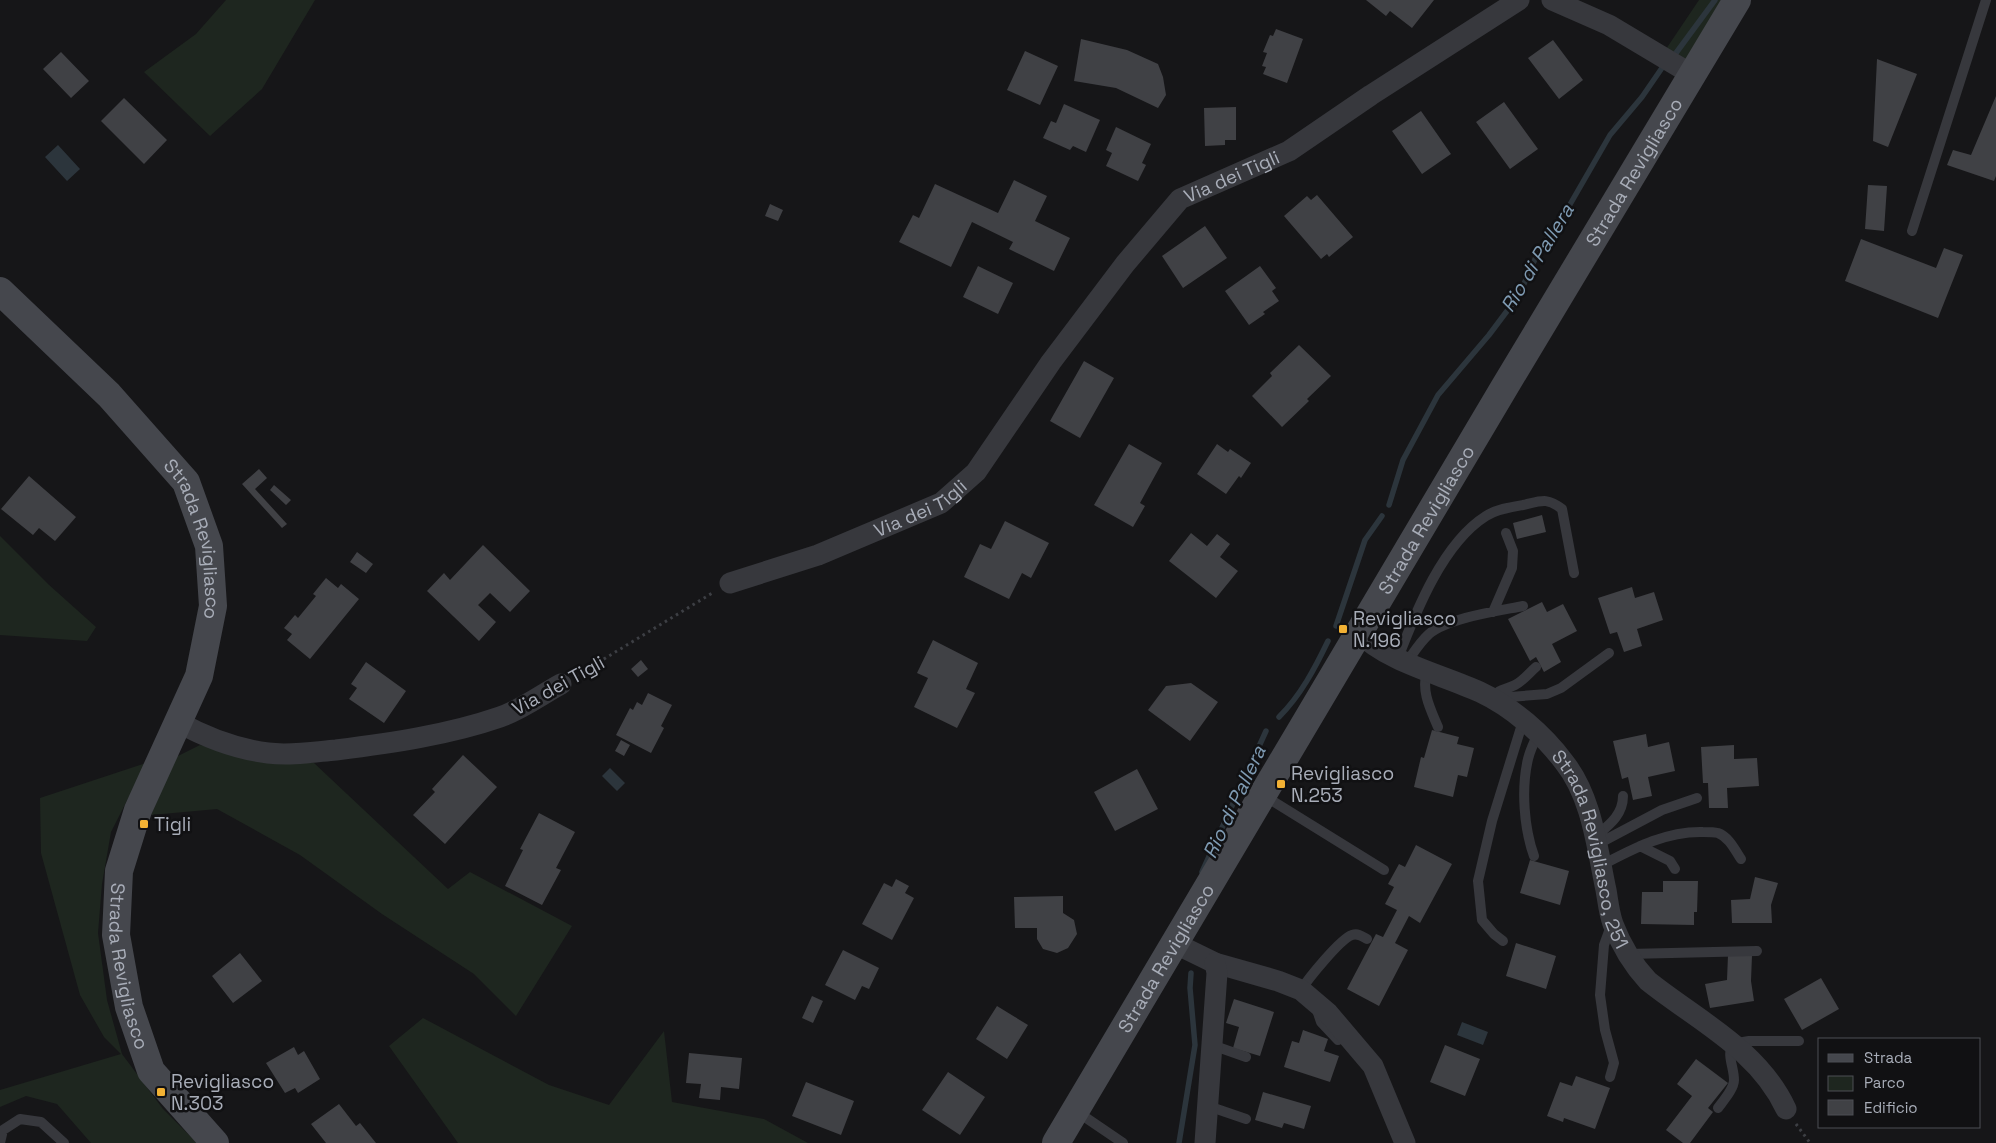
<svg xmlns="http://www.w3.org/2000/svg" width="1996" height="1143" font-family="'Space Grotesk',sans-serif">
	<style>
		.green { fill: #1e261f }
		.water { fill: #2c353c }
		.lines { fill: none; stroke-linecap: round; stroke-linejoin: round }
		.stream { stroke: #2c353c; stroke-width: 5.5 }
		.building { fill: #404145 }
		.path { stroke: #3d3f44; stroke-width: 3; stroke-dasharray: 2.5 4; stroke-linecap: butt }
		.lane { stroke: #37383d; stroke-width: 10 }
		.street { stroke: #37383d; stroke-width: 21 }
		.secondary { stroke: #45474d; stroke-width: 28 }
		.poi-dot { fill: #f2b134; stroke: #111113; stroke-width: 2 }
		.labels { text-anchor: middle; stroke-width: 5; stroke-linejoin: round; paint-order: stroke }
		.street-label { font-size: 19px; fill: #a8adb8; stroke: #111113 }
		.poi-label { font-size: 19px; fill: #a8adb8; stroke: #111113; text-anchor: start }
		.water-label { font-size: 20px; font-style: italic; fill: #7f9bb3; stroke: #111113 }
	</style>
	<rect width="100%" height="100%" fill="#161618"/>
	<path class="green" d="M226,0H315L262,89L210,136L144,72L196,34Z
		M1699,0H1722L1684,64L1664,52Z
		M0,536L48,584L96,627L87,641L0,635Z
		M200,745L270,762L314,763L448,889L470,872L572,926L516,1016L474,974L382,914L300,855L217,809L151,815L176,757Z
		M146,763L111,832L102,884L98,933L107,1000L122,1054L163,1109L197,1143H91L57,1104L26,1096L0,1107V1090L121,1054L104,1037L80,995L41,853L40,798Z
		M423,1018L549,1085L609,1105L664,1031L672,1102L764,1119L808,1143H458L389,1046Z"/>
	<path class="water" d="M58,145L80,169L67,181L45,157Z
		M610,768L625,783L617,791L602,776Z
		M1462,1022L1488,1032L1483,1045L1457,1035Z"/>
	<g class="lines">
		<path class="stream" d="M1676,53L1715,0
			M1389,505L1403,460L1438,395L1489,335L1519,295L1540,248L1557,227L1610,135L1642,97L1664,65
			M1336,626L1365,540L1382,516
			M1279,717C1301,695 1315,668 1328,641
			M1202,872L1266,731
			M1179,1143L1195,1045L1190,988L1191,973"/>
	</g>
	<path class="building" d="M1366,0H1434L1412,28L1390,11L1386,16Z
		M1276,29L1303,39L1287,83L1263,74L1266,67L1262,66L1267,53L1263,52L1270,35L1273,36Z
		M1081,39L1127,50L1158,64L1163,77L1166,95L1158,108L1116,88L1074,81Z
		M1553,40L1583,80L1559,99L1528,58Z
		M1025,51L1058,66L1040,105L1007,90Z
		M61,52L89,81L71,98L43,69Z
		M1877,59L1917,74L1888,147L1873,141Z
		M1996,96V176L1994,181L1947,165L1953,150L1971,155Z
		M124,98L167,140L144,164L101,121Z
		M1504,102L1538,149L1510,169L1476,122Z
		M1064,104L1100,120L1086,152L1073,146L1070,150L1043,138L1051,121L1056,123Z
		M1236,107V140H1225V145L1205,146L1204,108Z
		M1421,111L1451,154L1422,174L1392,131Z
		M1116,127L1151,144L1142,163L1146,165L1138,181L1106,166L1112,153L1106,150Z
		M1014,180L1047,196L1035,221L1070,238L1054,271L1009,249L1013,242L972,222L951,267L899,242L913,215L919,218L935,184L998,213Z
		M1868,185L1887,186L1884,231L1865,229Z
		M1317,195L1353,237L1329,257L1327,254L1321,259L1284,216L1307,196L1311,200Z
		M770,204L783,210L778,221L765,216Z
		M1205,226L1227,258L1183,288L1162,256Z
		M1861,239L1936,268L1944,248L1963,255L1938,318L1845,281Z
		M978,266L1013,283L998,314L963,297Z
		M1260,266L1276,288L1272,291L1279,301L1263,312L1265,314L1249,325L1225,291Z
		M1299,345L1331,376L1307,399L1309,401L1282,427L1252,396L1272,376L1270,373Z
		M1084,361L1114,378L1080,438L1050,421Z
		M1129,444L1162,463L1140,503L1145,506L1133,527L1094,505Z
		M1217,444L1228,452L1230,449L1251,463L1241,478L1239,476L1226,494L1197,474Z
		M259,469L267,478L255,489L287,524L282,528L242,484Z
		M29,476L76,517L55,541L39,528L33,535L1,509Z
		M274,485L291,500L286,505L270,490Z
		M1542,515L1546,532L1517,539L1513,523Z
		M1005,521L1049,543L1031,578L1022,573L1009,599L964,577L980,544L991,549Z
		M1191,533L1207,546L1217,534L1230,544L1220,557L1238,571L1216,598L1169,561Z
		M483,545L530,591L510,612L490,593L478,605L496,622L479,641L427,591L444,573L450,580Z
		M357,552L373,564L366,573L350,562Z
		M326,578L338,588L341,584L359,599L310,659L287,640L292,634L284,628L295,615L298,618L316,596L313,594Z
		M1632,587L1635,598L1654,592L1663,620L1637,629L1642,646L1624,652L1617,632L1610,634L1598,598Z
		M1542,602L1547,612L1563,604L1577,631L1552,644L1561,662L1544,672L1536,657L1530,661L1508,619Z
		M933,640L978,663L966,689L975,693L957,728L914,707L928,678L917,673Z
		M641,660L648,669L638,677L631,669Z
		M366,662L406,691L384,723L349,699L357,688L351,684Z
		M1191,683L1218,702L1190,741L1148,710L1166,686Z
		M648,693L672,705L661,726L664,728L651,753L616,735L630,708L633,710L637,702L642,705Z
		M1432,730L1459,737L1457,744L1474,748L1467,777L1458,775L1453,797L1414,787L1421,757L1424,758Z
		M1646,734L1648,747L1669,742L1675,771L1648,777L1652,796L1633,800L1628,777L1622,779L1613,741Z
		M621,740L630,745L624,756L615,751Z
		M1734,745V759L1757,758L1759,786L1727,788L1728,808H1709L1708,783H1703L1701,747Z
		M463,755L497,787L445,844L413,815L435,792L432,789Z
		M1137,769L1158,809L1115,831L1094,792Z
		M539,813L575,832L556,868L561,870L542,905L505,886L523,850L520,849Z
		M1416,845L1452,864L1420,923L1409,916L1395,943L1408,950L1379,1006L1347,989L1376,934L1383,937L1397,910L1385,904L1394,887L1388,884L1399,864L1405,867Z
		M1530,860L1569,871L1560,905L1520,893Z
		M1755,877L1778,883L1771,905L1772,923H1732L1731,900L1750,899Z
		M896,879L909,886L905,893L914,898L892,940L862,924L884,883L892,887Z
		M1663,881H1698L1697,912H1694V925L1641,924L1642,892H1663Z
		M1063,896V913L1074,920L1077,934L1068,948L1057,953L1043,949L1037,939V928H1015L1014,897Z
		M1516,943L1556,956L1546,989L1506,976Z
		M843,950L879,968L869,989L862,986L855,1000L825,985Z
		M240,953L262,981L233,1003L212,976Z
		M1728,955H1752L1751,981L1754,1001L1710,1008L1705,984L1727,980Z
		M1821,978L1839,1009L1802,1030L1784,999Z
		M812,996L823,1001L813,1023L802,1018Z
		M1234,999L1274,1012L1260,1056L1233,1048L1239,1027L1226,1023Z
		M997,1006L1028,1025L1007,1059L976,1039Z
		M1303,1030L1328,1039L1324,1051L1339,1056L1330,1082L1284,1067L1292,1041L1299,1043Z
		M1445,1045L1480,1059L1465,1096L1430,1082Z
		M294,1047L298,1055L304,1051L320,1079L298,1093L295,1088L285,1093L266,1063Z
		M689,1053L742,1058L739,1089L721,1087L720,1100L699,1098L701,1084L686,1083Z
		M1696,1059L1728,1083L1708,1108L1713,1112L1690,1143H1683L1666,1130L1692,1096L1677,1084Z
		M948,1072L985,1097L960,1135L922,1110Z
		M1576,1076L1610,1088L1595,1129L1564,1118L1563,1122L1547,1116L1560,1082L1572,1086Z
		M806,1082L854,1101L841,1135L792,1116Z
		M1263,1092L1311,1106L1304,1129L1284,1123L1282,1128L1255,1120Z
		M339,1104L356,1126L360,1123L376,1143H326L311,1124Z"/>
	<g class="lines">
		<path class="path" d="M576,676L714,592
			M1796,1124L1810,1143"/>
		<path class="lane" d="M1912,231L1986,0
			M1493,612L1512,568L1513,551L1506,533
			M1398,658C1416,611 1443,543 1486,516C1497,509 1511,507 1523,505C1541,501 1547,497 1562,509L1574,573
			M1407,662C1414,652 1420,642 1429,634C1448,618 1498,611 1523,606
			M1427,671C1421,691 1430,708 1438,727
			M1491,698C1502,687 1503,691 1515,685C1523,681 1529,673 1536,667
			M1497,698L1547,694L1561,688L1609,653
			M1263,795L1384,870
			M1595,837C1609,825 1623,815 1623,796
			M1596,845L1662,810L1697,798
			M1640,846L1670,861L1675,869
			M1534,856C1524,828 1521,789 1528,759C1530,751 1534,742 1538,734
			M1600,866C1633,849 1665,831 1703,832C1707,832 1714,832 1718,833C1729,837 1735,850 1741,859
			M1503,941L1494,934L1482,920L1478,881L1492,821L1523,721
			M1628,954L1757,951
			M1301,990C1308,979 1340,939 1352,935C1358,933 1362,936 1367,939
			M1316,1007L1321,1022L1338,1040
			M1212,1045L1246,1057
			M1610,1077L1614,1063L1605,1030L1600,995L1604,945L1611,926
			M1208,1106L1246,1119
			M1718,1108C1723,1101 1734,1089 1734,1080C1734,1067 1727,1057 1732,1044L1749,1041H1799
			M1076,1111L1123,1143
			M0,1143L3,1130L20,1119L41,1122L64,1143"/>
		<g class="street">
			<path d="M1552,0L1609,25L1691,74"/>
			<path id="s1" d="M730,583L818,555L941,503L976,472L1051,362L1125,264L1180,199L1289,151L1371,95L1519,0"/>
			<path id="s2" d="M1358,632C1389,663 1441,674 1480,692C1512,707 1543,734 1564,762C1592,797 1597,848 1606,890C1608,901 1609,913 1613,924C1621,945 1633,965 1648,981C1698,1021 1758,1049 1786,1109"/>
			<path d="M178,722C205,737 236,749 268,753C290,756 314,752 336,750C391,743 448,735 500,717C521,710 541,695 561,684"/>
			<path d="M1174,943L1215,963L1278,981L1301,990L1328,1013L1373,1066L1405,1143"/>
			<path d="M1205,1143L1217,973L1215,963"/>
		</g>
		<g class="secondary">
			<path id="s3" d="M0,291L109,395L186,482L209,546L213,606L199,676L138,810L119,871L116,935L129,1007L151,1071L215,1143"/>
			<path id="s4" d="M1056,1143L1504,388L1737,0"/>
		</g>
	</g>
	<g class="poi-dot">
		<rect x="1338" y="624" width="10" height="10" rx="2.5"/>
		<rect x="1276" y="779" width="10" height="10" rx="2.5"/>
		<rect x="139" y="819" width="10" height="10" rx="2.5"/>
		<rect x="156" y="1087" width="10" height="10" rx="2.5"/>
	</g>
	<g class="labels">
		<g class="street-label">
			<text dy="7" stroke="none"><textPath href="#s4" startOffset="1130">Strada Revigliasco</textPath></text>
			<text dy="7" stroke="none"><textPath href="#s1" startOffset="670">Via dei Tigli</textPath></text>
			<text dy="7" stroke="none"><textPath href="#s1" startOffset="205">Via dei Tigli</textPath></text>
			<text dy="7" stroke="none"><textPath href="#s4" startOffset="725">Strada Revigliasco</textPath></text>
			<text dy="7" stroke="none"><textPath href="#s3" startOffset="324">Strada Revigliasco</textPath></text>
			<text transform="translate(558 685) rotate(-29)" y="7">Via dei Tigli</text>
			<text dy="7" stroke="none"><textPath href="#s2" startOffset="339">Strada Revigliasco, 251</textPath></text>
			<text dy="7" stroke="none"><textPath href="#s4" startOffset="215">Strada Revigliasco</textPath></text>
			<text dy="7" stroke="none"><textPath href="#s3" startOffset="774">Strada Revigliasco</textPath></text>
		</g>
		<g class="poi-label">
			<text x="1353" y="625">Revigliasco<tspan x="1353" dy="22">N.196</tspan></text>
			<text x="1291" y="780">Revigliasco<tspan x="1291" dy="22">N.253</tspan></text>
			<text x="154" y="831">Tigli</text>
			<text x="171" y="1088">Revigliasco<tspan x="171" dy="22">N.303</tspan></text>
		</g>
		<g class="water-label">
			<text transform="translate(1537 258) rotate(-59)" y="7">Rio di Pallera</text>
			<text transform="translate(1234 802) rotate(-65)" y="7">Rio di Pallera</text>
		</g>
	</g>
	<rect x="1818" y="1038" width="162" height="90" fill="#111113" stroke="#4d4f55"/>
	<rect x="1828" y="1054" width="25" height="8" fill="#45474d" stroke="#4d4f55"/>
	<text x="1864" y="1063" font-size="15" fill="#a8adb8">Strada</text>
	<rect x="1828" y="1076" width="25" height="15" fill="#1e261f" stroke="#4d4f55"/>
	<text x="1864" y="1088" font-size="15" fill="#a8adb8">Parco</text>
	<rect x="1828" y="1100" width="25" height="15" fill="#404145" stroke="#4d4f55"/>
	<text x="1864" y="1113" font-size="15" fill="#a8adb8">Edificio</text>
</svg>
